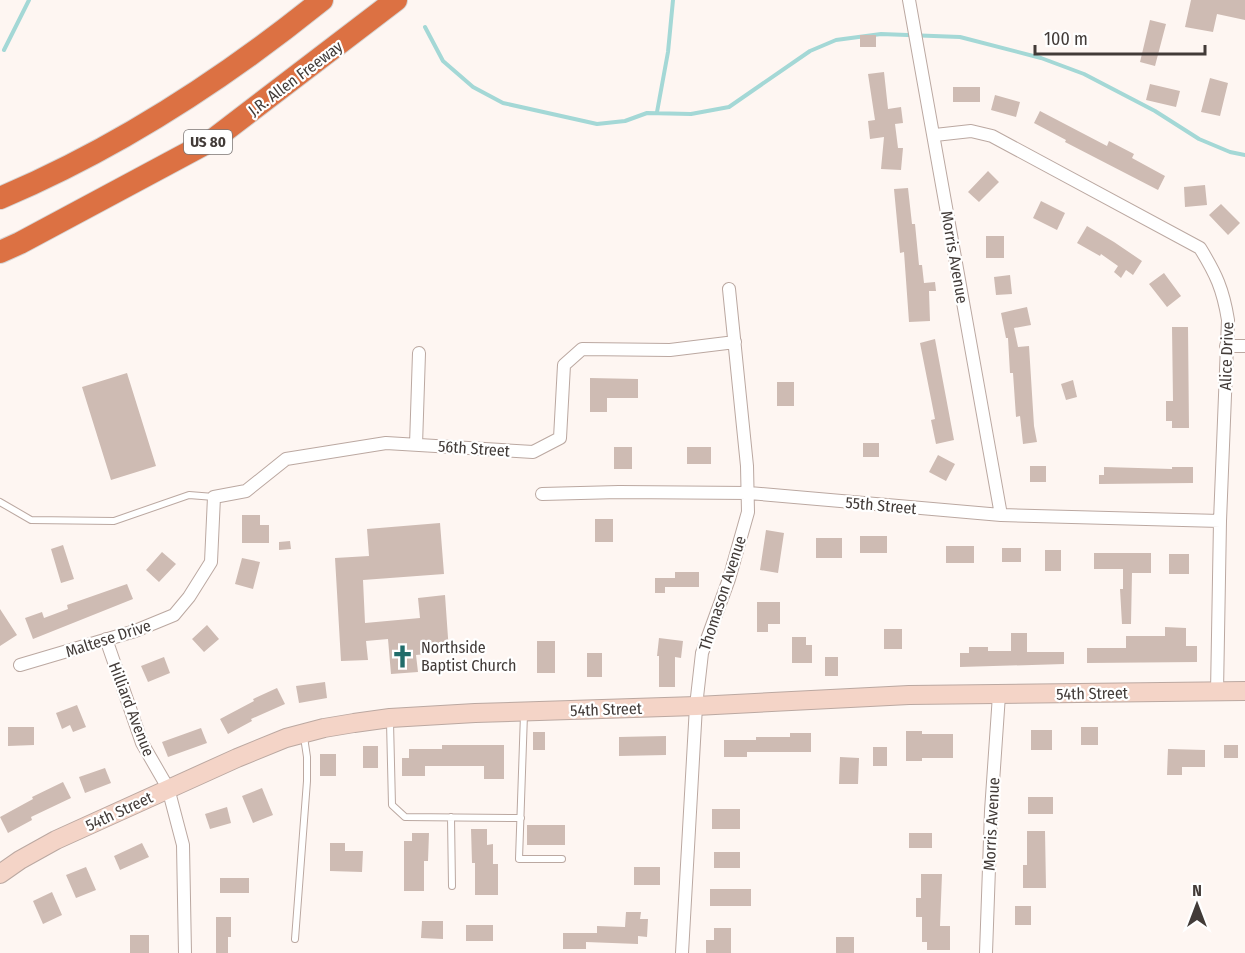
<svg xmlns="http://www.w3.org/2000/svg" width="1245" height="953" font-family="'Fira Sans Condensed',sans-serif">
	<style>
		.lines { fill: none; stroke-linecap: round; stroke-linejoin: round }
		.stream { stroke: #a4d8d6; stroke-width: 4 }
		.building { fill: #cebbb3 }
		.lane-casing { stroke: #bba8a1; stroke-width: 8 }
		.street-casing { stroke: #bba8a1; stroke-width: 14 }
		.secondary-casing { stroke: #bba8a1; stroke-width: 20 }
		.highway-casing { stroke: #d5d4d3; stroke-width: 24 }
		.lane { stroke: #fff; stroke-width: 6 }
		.street { stroke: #fff; stroke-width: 12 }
		.secondary { stroke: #f4d4c7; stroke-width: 18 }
		.highway { stroke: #dc7143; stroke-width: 22 }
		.labels { text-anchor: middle; stroke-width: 4.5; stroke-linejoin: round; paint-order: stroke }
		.shield { fill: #fff; stroke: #7b7674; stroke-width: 1.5 }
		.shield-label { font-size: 15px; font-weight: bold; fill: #423b38 }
		.street-label { font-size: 16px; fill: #423b38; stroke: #fff }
		.poi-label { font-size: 16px; fill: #423b38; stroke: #fff; text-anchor: start }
	</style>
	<rect width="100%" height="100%" fill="#fef6f2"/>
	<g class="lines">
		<path class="stream" d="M425,27L443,61L473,87L503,103L597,124L625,121L647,113L691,114L729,107L810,51L836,40L881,34L960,37L1041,58L1084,74L1155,111L1199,139L1230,152L1245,155
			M4,50L29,0
			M657,112L668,52L673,0"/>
	</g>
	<path class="building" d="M1191,0H1245V20L1217,14L1213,32L1185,27Z
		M1150,20L1166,24L1155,66L1140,62Z
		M860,35H876V47H860Z
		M884,72L888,109L901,107L903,123L895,124L898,148H903L901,170L881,169L884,137L870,139L868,121L875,120L868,74Z
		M1210,78L1228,83L1220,116L1201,112Z
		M1150,84L1180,91L1176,107L1146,100Z
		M953,87H980V102H953Z
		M995,95L1020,102L1016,117L991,110Z
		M1040,111L1107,146L1109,141L1134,154L1132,158L1165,176L1158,190L1065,142L1066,140L1034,123Z
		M988,171L999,182L979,202L968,192Z
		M1205,185L1207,205L1185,207L1184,187Z
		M908,188L912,224H915L919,265H922L924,283L935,282L936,291H929L930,321L909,322L904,252L900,253L894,189Z
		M1041,201L1065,213L1057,230L1033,218Z
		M1221,204L1240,223L1228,235L1209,215Z
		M1087,226L1114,242L1142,261L1133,275L1126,270L1121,278L1114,272L1118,266L1101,254L1100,256L1077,243Z
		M986,236H1004V258H986Z
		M1164,273L1181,296L1167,307L1149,284Z
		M1010,275L1012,294L996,295L994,277Z
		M1027,307L1031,325L1014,328L1018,347L1029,346L1034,426L1037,442L1023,444L1020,416L1016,417L1013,373H1010L1008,338H1006L1001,313Z
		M1172,327H1188L1189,428H1172V421H1166V401H1173Z
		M935,339L954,440L936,444L931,420L935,419L920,343Z
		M127,373L156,466L111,480L82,387Z
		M590,378L638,379V398H607V412H590Z
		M1073,380L1077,397L1066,400L1061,384Z
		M777,382H794V406H777Z
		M863,443H879V457H863Z
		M614,447H632V469H614Z
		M687,447H711V464H687Z
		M938,455L955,464L946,481L929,472Z
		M1030,466H1046V482H1030Z
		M1104,467L1172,469V467H1193V483L1099,484V475H1104Z
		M242,515H260V525H269V543H242Z
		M595,519H613V542H595Z
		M440,523L444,574L363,580L365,623L420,618L418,598L445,595L449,652L416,655L418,672L391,674L388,639L366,641L368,660L341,661L335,558L369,556L367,529Z
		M766,530L784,533L778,573L760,570Z
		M860,536H887V553H860Z
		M816,538H842V558H816Z
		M290,541L291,549L279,550V542Z
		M63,545L74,579L61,583L51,549Z
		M946,546H974V563H946Z
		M1002,548H1021V562H1002Z
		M1045,550H1061V571H1045Z
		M162,552L176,564L159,582L146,570Z
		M1094,553H1151V573H1132L1131,624H1122L1120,589H1123V569H1094Z
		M1169,554H1189V574H1169Z
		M242,558L260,562L253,589L235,584Z
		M675,572H699V587H665V593H655V578H675Z
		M127,584L133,599L33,639L25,618L42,612L44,618L68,609L67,605Z
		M757,602H780V624H768V632H757Z
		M0,609L17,635L0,646Z
		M207,625L219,639L204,652L192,639Z
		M1165,627L1186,628V646H1197V662L1087,663V648H1126V636H1165Z
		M884,629H902V649H884Z
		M1011,633H1027V652H1064V664L960,667V653H969V647H988V651H1011Z
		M792,637H806V645H812V663H792Z
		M659,638L683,641L681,658L675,657V687H659V656H657Z
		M537,641H555V673H537Z
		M587,653H602V677H587Z
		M164,657L170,673L148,682L141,666Z
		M825,657H838V676H825Z
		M325,682L327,698L299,703L296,686Z
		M277,688L285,704L251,719L252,721L228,734L220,719L254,701L253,699Z
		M77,705L86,727L73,732L70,725L62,729L56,713Z
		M8,727H34V745L8,746Z
		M1081,727H1098V745H1081Z
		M201,728L207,743L168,757L162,742Z
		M1031,730H1052V750H1031Z
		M906,731H922V734H953V758H922V761H906Z
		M533,732H545V750H533Z
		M790,733H811V752H747V757H724V740H756V737H790Z
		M666,736V755L619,756V737Z
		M442,745H504V779H484V766H425V776H402V758H409V749H442Z
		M1224,745H1238V758H1224Z
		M363,746H378V768H363Z
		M873,747H887V766H873Z
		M1168,749L1205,750V767H1182V775H1167Z
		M320,754H336V776H320Z
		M840,757L859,758L858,784H839Z
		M105,768L111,783L85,793L79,777Z
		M63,782L71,798L31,817L32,820L8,833L0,817L33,799L32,797Z
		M262,788L273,815L253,823L242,796Z
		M1028,797H1053V814H1028Z
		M227,807L231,823L210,829L205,814Z
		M712,809H740V829H712Z
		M527,825H565V845H527Z
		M471,829H487V845L493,844V864H498V895H475V863H472Z
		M1027,831H1045L1046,888H1023V865H1027Z
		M412,833H429L428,861H424V891H404V841H412Z
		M909,833H932V848H909Z
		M142,843L149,857L120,870L114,856Z
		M330,843H345V851H363L362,872L330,871Z
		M714,852H740V868H714Z
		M86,867L96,890L76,898L66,875Z
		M634,867H660V885H634Z
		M921,874H942L940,926H950V950H927V942H922V917H916V898H921Z
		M220,878H249V893H220Z
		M710,889H751V906H710Z
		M52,892L62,915L43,924L33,901Z
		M1015,906H1031V925H1015Z
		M626,912H641L640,919H648L647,937L638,936V944L586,942V949H563V933H597V926L625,927Z
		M216,917H231V937H228V953H216Z
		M422,921H443V939L421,938Z
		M466,925H493V941H466Z
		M714,928H731V953H706V940H714Z
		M130,935H149V953H130Z
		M836,937H854V953H836Z"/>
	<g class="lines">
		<defs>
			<path id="lane" d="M0,502L31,520L114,521L189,495L214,497
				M524,714L519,859H562
				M390,722L392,805L405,817L521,818
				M451,817L452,886
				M295,939L307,781V757L304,737"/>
			<path id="street" d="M909,0L1001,515
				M935,135L971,131L992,136L1200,248C1216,274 1223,289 1228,320L1220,521L1217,692
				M1226,346H1245
				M416,445L419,353
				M542,494L619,492L749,493L1001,515L1220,521
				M106,639L142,743L168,788L183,845L185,953
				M20,665L135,631L174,615L189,597L211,562L214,497L246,491L286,459L386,443L533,452L560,438L564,365L582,349L670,350L735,342
				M682,953L696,706L702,653L729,579L748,512L747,466L729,289
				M986,953L991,811L999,695"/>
			<path id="secondary" d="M0,874L20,860L56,840L237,758L286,738L324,728L354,723L390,718L475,713L696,706L909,695L1245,691"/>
			<path id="highway" d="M0,198C116,149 224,79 322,0
				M0,252L20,243L214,139L396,0"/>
		</defs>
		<use href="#lane" class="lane-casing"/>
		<use href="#street" class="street-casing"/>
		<use href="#secondary" class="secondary-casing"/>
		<use href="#highway" class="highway-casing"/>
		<use href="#lane" class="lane"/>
		<use href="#street" class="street"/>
		<use href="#secondary" class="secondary"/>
		<use href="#highway" class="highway"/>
	</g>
	<defs>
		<symbol id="church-bare" viewBox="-9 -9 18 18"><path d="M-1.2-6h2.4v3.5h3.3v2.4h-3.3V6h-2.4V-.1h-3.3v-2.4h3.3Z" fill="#206c6a" stroke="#fff" stroke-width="2.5" paint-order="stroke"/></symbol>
	</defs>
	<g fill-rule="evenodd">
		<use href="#church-bare" x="386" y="640" width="33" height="33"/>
	</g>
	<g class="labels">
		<rect class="shield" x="184" y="130" width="48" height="24" rx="4.5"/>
		<g class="shield-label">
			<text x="208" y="147">US 80</text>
		</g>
		<g class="street-label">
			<text transform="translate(295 78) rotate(-37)" y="6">J.R. Allen Freeway</text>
			<text transform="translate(955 257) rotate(80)" y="6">Morris Avenue</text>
			<text transform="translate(1226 356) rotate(-88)" y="6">Alice Drive</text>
			<text transform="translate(474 448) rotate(4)" y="6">56th Street</text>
			<text transform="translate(881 505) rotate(5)" y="6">55th Street</text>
			<text transform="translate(722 593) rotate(-72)" y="6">Thomason Avenue</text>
			<text transform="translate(108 638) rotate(-18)" y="6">Maltese Drive</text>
			<text transform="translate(1092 693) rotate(-1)" y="6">54th Street</text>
			<text transform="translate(132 709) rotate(69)" y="6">Hilliard Avenue</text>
			<text transform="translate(606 709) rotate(-2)" y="6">54th Street</text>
			<text transform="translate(119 811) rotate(-25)" y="6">54th Street</text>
			<text transform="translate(991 824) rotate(-87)" y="6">Morris Avenue</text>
		</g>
		<g class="poi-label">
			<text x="421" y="653">Northside<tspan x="421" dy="18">Baptist Church</tspan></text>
		</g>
	</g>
	<g transform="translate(1197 905)" stroke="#ffffff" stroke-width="4.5" paint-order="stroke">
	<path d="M0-4.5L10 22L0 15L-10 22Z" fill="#423b38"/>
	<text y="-9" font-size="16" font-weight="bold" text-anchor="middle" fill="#423b38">N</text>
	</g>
	<path d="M1035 45v9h170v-9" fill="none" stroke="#423b38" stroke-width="3"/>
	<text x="1044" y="45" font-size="18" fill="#423b38" stroke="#ffffff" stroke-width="4.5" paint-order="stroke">100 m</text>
</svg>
